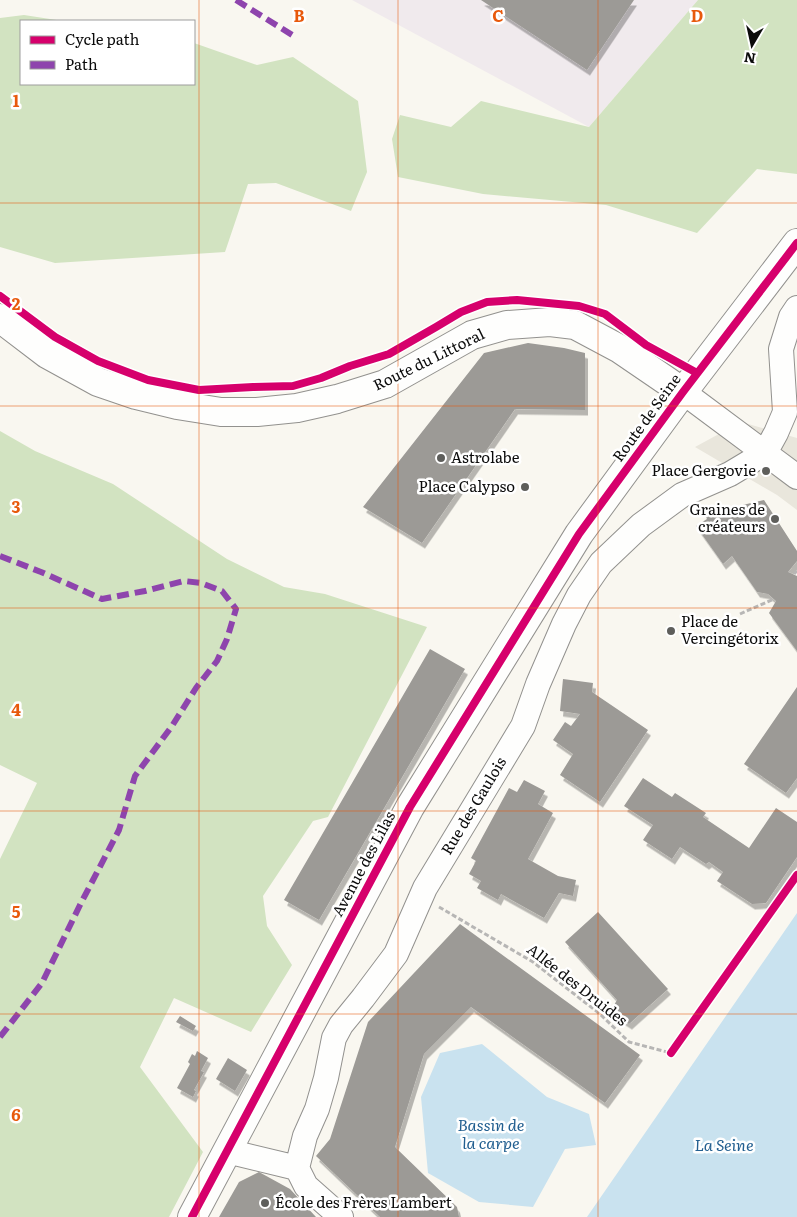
<svg xmlns="http://www.w3.org/2000/svg" width="797" height="1217" font-family="Literata,serif">
	<style>
		.industrial { fill: #f0eaed }
		.forest { fill: #d2e3c1 }
		.plaza { fill: #e9e6dc }
		.water { fill: #c9e2ef }
		.building { fill: #9c9a96; filter: url(#shadow) }
		.lines { fill: none; stroke-linecap: round; stroke-linejoin: round }
		.minor-casing { stroke: #92918e; stroke-width: 26 }
		.tertiary-casing { stroke: #92918e; stroke-width: 30 }
		.path { stroke: #b7b6b5; stroke-width: 3; stroke-dasharray: 5 2.5; stroke-linecap: butt }
		.minor { stroke: #fefefd; stroke-width: 24 }
		.tertiary { stroke: #fefefd; stroke-width: 28 }
		.quiet { stroke: #8e44ad; stroke-width: 6; stroke-dasharray: 12 6; stroke-linecap: butt }
		.cycleway-casing { stroke: #fff; stroke-width: 11 }
		.cycleway { stroke: #d6006c; stroke-width: 8 }
		.grid { fill: none; stroke: #e8590c; stroke-width: 1; stroke-opacity: 0.55 }
		.poi-dot { fill: #5e5e5b; stroke: #fff; stroke-width: 2 }
		.labels { text-anchor: middle; stroke-width: 5; stroke-linejoin: round; paint-order: stroke }
		.street-label { font-size: 15px; fill: #0b0b0b; stroke: #fff }
		.poi-label { font-size: 15px; fill: #0b0b0b; stroke: #fff; text-anchor: start }
		.water-label { font-size: 16px; font-style: italic; fill: #225f90; stroke: #fff }
		.grid-label { font-size: 16px; text-anchor: middle; font-weight: bold; fill: #e8590c; stroke: #fff; stroke-width: 5; stroke-linejoin: round; paint-order: stroke }
	</style>
	<defs>
		<filter id="shadow"><feDropShadow dx="3" dy="5.5" stdDeviation="0" flood-color="#0004"/></filter>
	</defs>
	<rect width="100%" height="100%" fill="#f9f7f0"/>
	<path class="industrial" d="M352,0H698L589,127Z"/>
	<path class="forest" d="M698,0H797V174L757,169L697,233L606,205L483,194L398,177L392,139L400,115L451,127L481,101L589,127Z
		M24,15L63,21H21V84H194V43L257,65L293,57L358,101L367,172L351,211L276,183L248,184L225,252L55,263L0,247V18Z
		M0,431L35,451L113,484L227,559L284,587L325,594L427,627L328,817L313,821L263,896L267,926L292,965L251,1032L174,998L140,1067L203,1152L169,1217H0V859L37,783L0,765Z"/>
	<path class="plaza" d="M741,422L797,438V510L777,495L695,447Z"/>
	<path class="water" d="M797,913V1217H587Z
		M482,1044L547,1097L589,1114L596,1145L565,1149L533,1207L479,1202L428,1173L421,1097L440,1053Z"/>
	<path class="building" d="M481,0H634L587,70Z
		M528,343L564,348L585,353V410L515,409L422,543L363,507L484,353Z
		M764,500L797,551V561L788,572L797,576V651L769,613L776,601L768,594L757,592L732,556L723,564L696,526L707,519L704,514Z
		M430,649L465,669L319,920L284,900Z
		M563,679L593,683L592,692L648,730L600,802L560,775L573,754L553,740L565,722L571,726L580,714L560,711Z
		M797,687V778L786,793L744,764Z
		M643,778L672,797L675,793L706,813L703,817L749,848L776,808L797,822V857L766,903L752,904L717,881L723,872L709,862L706,864L680,847L672,859L643,840L653,825L624,806Z
		M524,780L545,791L538,804L553,813L528,859L558,876L576,880L573,896L559,893L544,918L501,894L498,900L477,888L481,881L469,874L476,861L471,858L509,788L517,792Z
		M598,912L668,989L629,1024L610,1012L617,1000L565,942Z
		M460,924L640,1055L605,1103L471,1007L424,1054L395,1147L457,1207L459,1217H380L316,1156L330,1139L368,1022Z
		M180,1016L196,1026L193,1031L176,1022Z
		M197,1051L208,1058L201,1071L204,1072L194,1090L196,1091L193,1097L177,1088L190,1064L188,1062L192,1054L195,1056Z
		M228,1058L247,1070L235,1091L216,1079Z
		M259,1172L290,1189L316,1217H219L239,1182Z"/>
	<g class="lines">
		<defs>
			<path id="minor" d="M683,392L797,477
				M227,1151L297,1168
				M341,1217L306,1186L297,1168L305,1136L317,1109L326,1078L334,1038L341,1025L363,998L396,954L425,888L523,726L538,684L564,624L579,595L601,563L641,525L682,495L730,474L765,453L776,433L785,412L781,349L791,317L797,308"/>
			<path id="tertiary" d="M0,318L47,354L98,382L136,395L177,405L221,412H257L297,408L337,399L385,384L472,335L507,325L550,322L575,325L620,349L683,392
				M192,1217L410,807L579,534L683,392L797,243"/>
		</defs>
		<use href="#minor" class="minor-casing"/>
		<use href="#tertiary" class="tertiary-casing"/>
		<path class="path" d="M794,574L797,571
			M740,614L774,599
			M439,907L533,962L600,1014L629,1042L671,1053"/>
		<use href="#minor" class="minor"/>
		<use href="#tertiary" class="tertiary"/>
		<path class="quiet" d="M236,0L297,38
			M0,556L41,572L102,599L145,591L184,581L201,583L222,591L236,609L227,639L217,661L196,688L172,726L135,776L119,830L80,905L42,983L0,1037"/>
		<defs>
			<path id="cycleway" d="M0,296L55,337L98,361L148,380L199,390L253,387L293,386L321,378L350,366L389,354L436,327L461,312L487,302L517,300L579,306L605,314L646,345L697,373
				M671,1053L797,875
				M192,1217L410,807L579,534L683,392L797,243"/>
		</defs>
		<use href="#cycleway" class="cycleway-casing"/>
		<use href="#cycleway" class="cycleway"/>
	</g>
	<path class="grid" d="M199,0V1217M398,0V1217M598,0V1217M0,203H797M0,406H797M0,608H797M0,811H797M0,1014H797"/>
	<g class="poi-dot">
		<circle cx="441" cy="458" r="5"/>
		<circle cx="766" cy="471" r="5"/>
		<circle cx="525" cy="487" r="5"/>
		<circle cx="775" cy="519" r="5"/>
		<circle cx="671" cy="631" r="5"/>
		<circle cx="265" cy="1203" r="5"/>
	</g>
	<g class="labels">
		<g class="street-label">
			<text transform="translate(429 360) rotate(-26)" y="5">Route du Littoral</text>
			<text transform="translate(647 418) rotate(-54)" y="5">Route de Seine</text>
			<text transform="translate(474 806) rotate(-59)" y="5">Rue des Gaulois</text>
			<text transform="translate(364 864) rotate(-62)" y="5">Avenue des Lilas</text>
			<text transform="translate(577 985) rotate(38)" y="5">Allée des Druides</text>
		</g>
		<g class="poi-label">
			<text x="451" y="463">Astrolabe</text>
			<text x="756" y="476" text-anchor="end">Place Gergovie</text>
			<text x="515" y="492" text-anchor="end">Place Calypso</text>
			<text x="765" y="515" text-anchor="end">Graines de<tspan x="765" dy="17">créateurs</tspan></text>
			<text x="681" y="627">Place de<tspan x="681" dy="17">Vercingétorix</tspan></text>
			<text x="275" y="1208">École des Frères Lambert</text>
		</g>
		<g class="water-label">
			<text x="491" y="1131">Bassin de<tspan x="491" dy="18">la carpe</tspan></text>
			<text x="724" y="1151">La Seine</text>
		</g>
	</g>
	<g class="grid-label">
		<text x="299" y="22">B</text>
		<text x="498" y="22">C</text>
		<text x="697" y="22">D</text>
		<text x="16" y="107">1</text>
		<text x="16" y="310">2</text>
		<text x="16" y="513">3</text>
		<text x="16" y="716">4</text>
		<text x="16" y="918">5</text>
		<text x="16" y="1121">6</text>
	</g>
	<rect x="20" y="20" width="175" height="65" fill="#ffffff" stroke="#9d9d9d"/>
	<rect x="30" y="36" width="25" height="8" fill="#d6006c" stroke="#9d9d9d"/>
	<text x="65" y="45" font-size="15" fill="#0b0b0b">Cycle path</text>
	<rect x="30" y="61" width="25" height="8" fill="#8e44ad" stroke="#9d9d9d"/>
	<text x="65" y="70" font-size="15" fill="#0b0b0b">Path</text>
	<g transform="translate(752 45) rotate(189)" stroke="#ffffff" stroke-width="4" paint-order="stroke">
	<path d="M0-4L9 19L0 12L-9 19Z" fill="#0b0b0b"/>
	<text y="-8" font-size="14" font-weight="bold" text-anchor="middle" fill="#0b0b0b">N</text>
	</g>
</svg>
